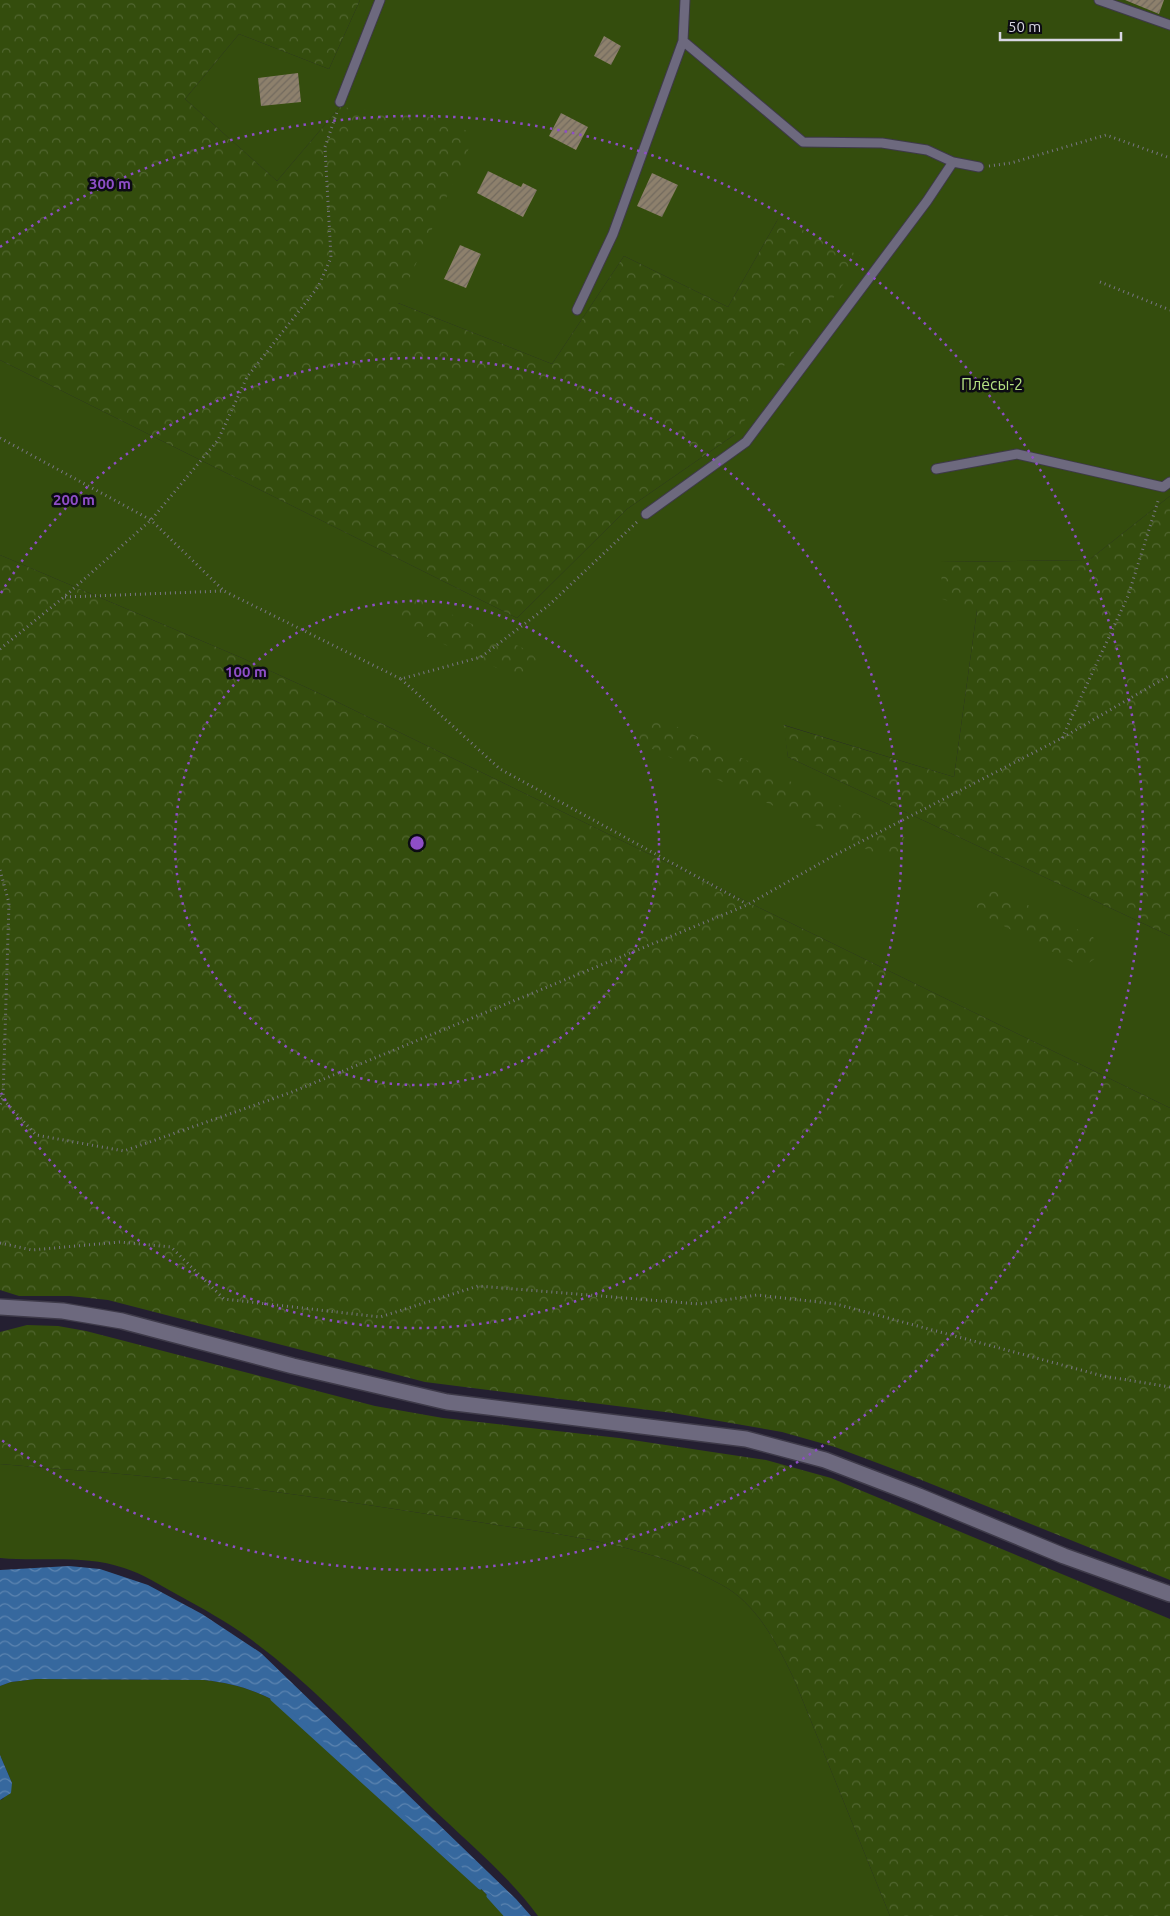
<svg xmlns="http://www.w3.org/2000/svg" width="1170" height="1916" font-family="Ubuntu,sans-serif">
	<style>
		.green { fill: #344d0d }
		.forest { fill: url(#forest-crowns) }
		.water { fill: url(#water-waves) }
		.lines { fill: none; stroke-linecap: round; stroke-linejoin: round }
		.stream { stroke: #36689e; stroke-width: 5 }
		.building { fill: url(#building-hatch) }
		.lane-casing { stroke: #3e3a49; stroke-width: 11 }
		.street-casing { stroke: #3e3a49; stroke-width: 18 }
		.path { stroke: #797685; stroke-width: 3; stroke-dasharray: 1 4; stroke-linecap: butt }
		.lane { stroke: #6d697e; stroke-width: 9 }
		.street { stroke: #6d697e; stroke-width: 15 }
		.ring { fill: none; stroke: #8e4ec6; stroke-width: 2.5; stroke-dasharray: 2.5 5 }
		.labels { text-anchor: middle; stroke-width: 5; stroke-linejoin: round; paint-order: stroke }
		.park-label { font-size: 16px; fill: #b5e282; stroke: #0c0b13 }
		.centre { fill: #8e4ec6; stroke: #0c0b13; stroke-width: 2.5 }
		.ring-label { font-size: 15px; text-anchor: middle; font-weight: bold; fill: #8e4ec6; stroke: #0c0b13; stroke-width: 5; stroke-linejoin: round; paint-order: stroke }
	</style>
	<defs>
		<pattern id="forest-crowns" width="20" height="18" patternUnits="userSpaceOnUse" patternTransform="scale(1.25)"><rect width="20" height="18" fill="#344d0d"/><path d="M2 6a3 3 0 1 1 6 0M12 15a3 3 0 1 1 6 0" fill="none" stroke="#516630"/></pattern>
		<pattern id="water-waves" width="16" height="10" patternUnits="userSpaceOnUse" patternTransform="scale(1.25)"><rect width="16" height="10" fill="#36689e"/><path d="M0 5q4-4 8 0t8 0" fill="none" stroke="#5c84b0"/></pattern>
		<pattern id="building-hatch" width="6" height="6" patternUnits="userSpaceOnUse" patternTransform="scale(1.25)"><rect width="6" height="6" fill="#8d806c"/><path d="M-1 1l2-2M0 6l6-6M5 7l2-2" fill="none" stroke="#726a5e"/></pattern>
	</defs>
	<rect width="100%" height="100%" fill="#241f31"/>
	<path class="green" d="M360,0H1170V496L1089,560L941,562L977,610L954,777L784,725L788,757L1170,936V1108L325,696L242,658L0,555V360L517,618L627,509L734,435L778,219L728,307L624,256L552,364L398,303L340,107L277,181L185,99L239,34L329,69Z
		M0,1464C60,1469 120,1473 180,1480C275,1491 371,1505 465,1520C552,1534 644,1541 722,1585C758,1605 777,1644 794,1679L890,1916H538C509,1876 465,1840 429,1805C371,1749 315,1686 249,1638C227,1622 202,1608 178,1595C160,1585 143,1574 124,1568C84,1554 41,1562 0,1558Z
		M36,1679L204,1680C231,1683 253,1689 277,1702L466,1873L507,1916H0V1800L3,1799L12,1783L0,1755V1686L11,1682Z"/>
	<path class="forest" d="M0,0H360L329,69L239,34L185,99L277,181L340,107L440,118L475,135L398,303L552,364L624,256L728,307L778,219L863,257L734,435L627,509L517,618L0,360Z
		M1170,496V936L788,757L783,725L954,777L977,610L942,599L941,562L1089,560Z
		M0,555L242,658L325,696L1170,1108V1580L904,1473L835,1447L782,1432L673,1413L425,1382L108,1300L70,1296H19L0,1290Z
		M409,597L419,599L529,651L536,659L535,669L526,676H515L403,626L397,621L391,608L400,598Z
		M653,717L661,719L903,836L910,843L909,852L901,860H889L648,747L640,741C635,728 639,721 653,717Z
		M989,889L997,890L1093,937L1099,946L1096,958L1087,964L1074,963L983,915L978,911L975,899L982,891Z
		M27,1325L58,1326L86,1331L375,1406L443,1418L619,1438L766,1460L831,1478L1170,1619V1916H890L794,1679C777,1644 758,1605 722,1585C644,1541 552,1534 465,1520C371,1505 275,1491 180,1480C120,1473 60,1469 0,1464V1332Z"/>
	<path class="water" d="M69,1566L100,1569L148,1585L202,1614L261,1653L516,1899L531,1916H507L466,1873L277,1702C253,1689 231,1683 204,1680L36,1679L11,1682L0,1686V1570Z
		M0,1755L12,1783L11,1793L0,1800Z"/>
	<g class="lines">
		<path class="stream" d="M273,1699L480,1887
			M489,1896L507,1916"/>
	</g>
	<path class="building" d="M1125,0H1164L1159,14Z
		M604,36L621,46L611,65L594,56Z
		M298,73L301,102L261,106L258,78Z
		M561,113L588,127L576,150L549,136Z
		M488,171L521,187L523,183L537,190L523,217L477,193Z
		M652,173L678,185L662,217L637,206Z
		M460,245L481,254L466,288L444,279Z"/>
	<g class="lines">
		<defs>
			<path id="lane" d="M1099,0L1170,25
				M683,41L803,142L882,143L927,150L953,162L979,167
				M340,102L380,0
				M577,310L613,234L683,41L685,0
				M936,469L1017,454L1163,487L1170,482
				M646,514L746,442L927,201L953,162"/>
			<path id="street" d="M0,1307L63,1311L122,1321L293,1366L447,1402L746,1439L825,1460L919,1496L1064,1556L1170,1594"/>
		</defs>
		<use href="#lane" class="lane-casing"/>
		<use href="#street" class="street-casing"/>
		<path class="path" d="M989,166L1011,163L1106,135L1170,158
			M1100,282L1170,310
			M0,438L151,520L223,590
			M65,597L224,591L401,679L481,657L548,606L638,521
			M0,649L64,597L151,520L218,440L247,377L318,287L331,258L325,147L337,112
			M401,679L500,769L747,904
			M1062,738L1128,596L1159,498
			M0,870L9,903L3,1098L0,1105
			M0,1096L36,1135L124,1151L292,1092L747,905L833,856L1062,738L1170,675
			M0,1243L32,1250L120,1242L171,1247L224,1299L380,1317L478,1286L699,1304L757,1295L836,1304L1103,1376L1170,1387"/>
		<use href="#lane" class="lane"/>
		<use href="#street" class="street"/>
	</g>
	<g class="ring">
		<circle cx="417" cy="843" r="242"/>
		<path d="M1 593A485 485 0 1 1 1 1093"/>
		<path d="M0 247A727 727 0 1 1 0 1439"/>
	</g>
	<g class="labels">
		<g class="park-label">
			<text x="992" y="390">Плёсы-2</text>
		</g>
	</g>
	<circle cx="417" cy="843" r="8" class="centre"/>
	<g class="ring-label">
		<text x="110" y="189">300 m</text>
		<text x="74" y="505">200 m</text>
		<text x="246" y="677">100 m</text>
	</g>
	<path d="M1000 32v8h121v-8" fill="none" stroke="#d8d6e3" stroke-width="2.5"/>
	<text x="1008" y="32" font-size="15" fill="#d8d6e3" stroke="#0c0b13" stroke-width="4" paint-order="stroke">50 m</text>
</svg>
